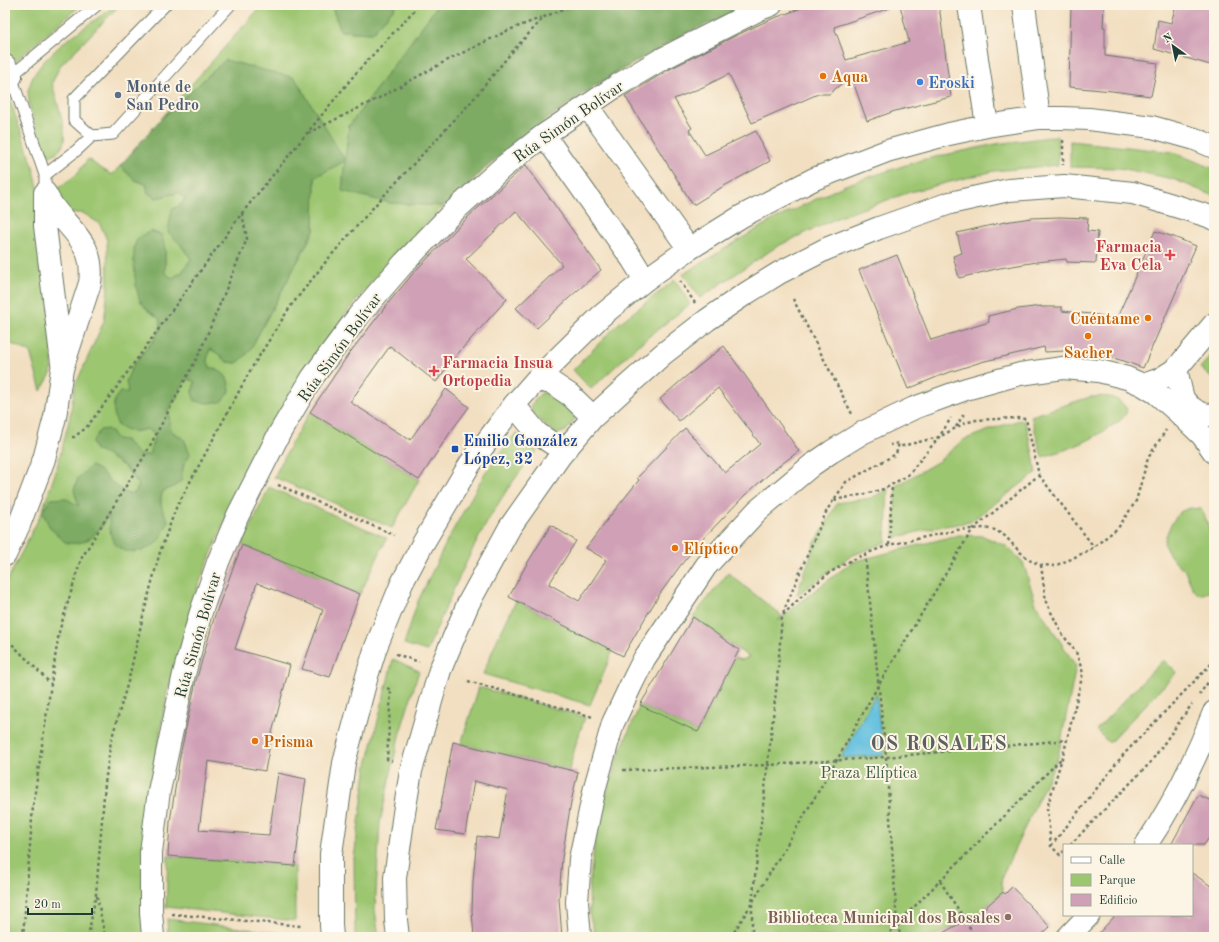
<svg xmlns="http://www.w3.org/2000/svg" width="1219" height="942" font-family="'Old Standard TT',serif">
	<style>
		.industrial { fill: #cfbdcf }
		.green { fill: #9dc671; stroke: #5e8252 }
		.forest { fill: #7eab63; stroke: #4e744c }
		.water { fill: #61bfdf; stroke: #407e8a }
		.building { fill: #d0a1b6 }
		.lines { fill: none; stroke-linecap: round; stroke-linejoin: round }
		.lane-casing { stroke: #697665; stroke-width: 13 }
		.street-casing { stroke: #697665; stroke-width: 24 }
		.path { stroke: #697665; stroke-width: 2.5; stroke-dasharray: 3 3; stroke-linecap: butt }
		.lane { stroke: #fff; stroke-width: 11 }
		.street { stroke: #fff; stroke-width: 22 }
		.food-dot { fill: #e8710a; stroke: #fcf5e5; stroke-width: 1.5 }
		.shop-dot { fill: #3f7fe0; stroke: #fcf5e5; stroke-width: 1.5 }
		.service-dot { fill: #5c6f8a; stroke: #fcf5e5; stroke-width: 1.5 }
		.health-dot { fill: #e0444e; stroke: #fcf5e5; stroke-width: 1.5 }
		.transit-dot { fill: #1a4fb4; stroke: #fcf5e5; stroke-width: 1.5 }
		.education-dot { fill: #8d6e63; stroke: #fcf5e5; stroke-width: 1.5 }
		.labels { text-anchor: middle; stroke-width: 4; stroke-linejoin: round; paint-order: stroke }
		.food-label { font-size: 16px; font-weight: bold; fill: #c56008; stroke: #fcf5e5; text-anchor: start }
		.shop-label { font-size: 16px; font-weight: bold; fill: #366cbe; stroke: #fcf5e5; text-anchor: start }
		.service-label { font-size: 16px; font-weight: bold; fill: #4e5e75; stroke: #fcf5e5; text-anchor: start }
		.street-label { font-size: 16px; fill: #1f3d34; stroke: #fcf5e5 }
		.health-label { font-size: 16px; font-weight: bold; fill: #be3a42; stroke: #fcf5e5; text-anchor: end }
		.transit-label { font-size: 16px; font-weight: bold; fill: #164399; stroke: #fcf5e5; text-anchor: start }
		.park-label { font-size: 16px; fill: #3e5f43; stroke: #fcf5e5 }
		.education-label { font-size: 16px; font-weight: bold; fill: #785e54; stroke: #fcf5e5; text-anchor: end }
		.district-label { font-size: 20px; font-weight: bold; letter-spacing: 1px; fill: #5d6062; stroke: #fcf5e5 }
	</style>
	<rect width="100%" height="100%" fill="#fcf5e5"/>
	<filter id="ink" filterUnits="userSpaceOnUse"><feTurbulence type="fractalNoise" baseFrequency=".025" numOctaves="2"/><feDisplacementMap in="SourceGraphic" scale="8" xChannelSelector="R" yChannelSelector="G"/><feConvolveMatrix kernelMatrix="1 2 1 2 8 2 1 2 1" color-interpolation-filters="sRGB"/></filter>
	<filter id="wash" filterUnits="userSpaceOnUse"><feTurbulence type="fractalNoise" baseFrequency=".012" numOctaves="4" result="noise"/><feDisplacementMap in="SourceGraphic" scale="16" xChannelSelector="R" yChannelSelector="G"/><feGaussianBlur stdDeviation="0.9" result="paint"/><feColorMatrix in="noise" values="0 0 0 0 0 0 0 0 0 0 0 0 0 0 0 0 0 1.4 0 .05"/><feComposite in="paint" operator="in"/></filter>
	<g filter="url(#wash)">
		<rect width="100%" height="100%" fill="#f2dfc1"/>
		<path class="industrial" d="M5,486L10,496L12,510L5,533Z"/>
		<path class="green" d="M5,5H81L5,70Z
			M116,5H120L60,66L52,83C55,96 67,130 64,141C63,149 57,153 50,156L42,149L29,104L28,90L33,76L44,61L64,42Z
			M260,5H331L341,31L372,33L397,5H438L349,126L343,179L390,203L444,206L391,258L344,316L292,392L240,484L198,586L167,693L152,780L147,937H5V585L42,512L56,471L69,421L75,386L104,321L108,289L107,240L100,224L83,213H70L55,195L59,187L76,175L88,159L96,165L112,175L120,166L135,180L170,194L178,193L185,198L181,205V245L191,259L182,272L172,278L165,273V249L148,311L159,318L161,328L153,341L128,392L133,432L147,429L155,435L149,455H139L125,440L95,450L107,455L125,467L139,485L135,493L127,494L114,484L99,470L78,478L74,490L79,507L102,527L108,514L134,552L155,543L168,520C162,509 158,503 163,491L174,487L182,480L183,466L190,454L184,439L171,431L168,409L178,396L181,385L188,379L195,382L192,393L230,391C228,376 225,373 210,367L207,360L210,349L217,353L227,362L237,363L249,352L314,231L315,177L226,60L158,122L256,12Z
			M5,86L34,169L39,193L53,351L51,374L41,391L30,352L5,341Z
			M1058,136V165L994,171L910,192L839,217L776,247L700,298L683,274L767,223L845,185L921,160L996,144Z
			M1070,141L1173,152L1214,169V196L1173,179L1120,168L1070,167Z
			M675,280L690,304L642,342L591,389L573,370L618,324Z
			M1214,352V380L1200,368Z
			M550,391L573,408L575,418L566,431L557,434L532,414L531,405L541,393Z
			M1090,397C1106,396 1117,395 1127,409C1126,417 1120,421 1113,425C1089,442 1070,449 1042,457L1031,416Z
			M310,412L419,480L392,528L274,477L292,442Z
			M1020,420L1025,422L1033,454L1036,473L970,522L933,528L894,538L896,486L939,461L963,440L1000,426Z
			M516,433L537,451C486,509 457,581 427,651L404,644L418,601L448,539L485,473Z
			M269,487L387,538L360,594L242,545Z
			M888,489L887,508L886,542L851,556L797,595L803,575L809,561L814,544L824,528L837,503L871,498Z
			M1189,508L1201,509C1214,531 1214,561 1214,586L1209,592L1199,595L1193,589L1185,571L1171,557L1166,549L1164,544L1166,536L1171,524L1180,512Z
			M958,535L983,536L1006,546L1023,562L1036,604L1076,666L1058,757L1003,874L1001,883L1003,892L980,912L958,925L933,936L934,937H596L590,917L589,889L593,855L600,813L619,754L640,705L698,732L735,658L742,660L749,657L693,617L728,573L782,616L778,621L809,595L852,562Z
			M516,601L613,650L590,705L483,674L497,640Z
			M393,659L419,671L399,736L380,823L375,910L379,937H355L354,858L367,765Z
			M1163,660L1177,672L1109,743L1096,730Z
			M479,687L585,717L576,744L569,770L461,744Z
			M168,856L295,866V921L166,907Z
			M167,919L296,935V937H168Z"/>
		<path class="forest" d="M331,5H397L372,33L341,31Z
			M438,5H753L686,33L596,85L515,142L444,206L390,203L342,191L345,161L315,177L314,230L249,352L237,363L227,362L217,353L210,349L207,360L210,367C225,373 228,375 230,391L221,402L206,403L195,401L192,393L195,382L188,379L181,385L178,396L168,409L171,431L184,439L190,454L183,466L182,480L174,487L163,491C158,503 162,509 168,520C166,528 162,538 155,544C144,552 125,556 116,545C109,536 110,525 108,515C102,526 95,538 82,542C77,544 71,543 66,543L51,529L42,512L51,499L65,498L79,506L74,490L78,478L91,466L99,470L114,484L127,494L135,493L139,485L125,467L107,455L95,450L92,442L100,430L108,429L117,439L125,440L139,455H149L155,435L147,429L133,432L118,426C113,413 110,403 120,392H128L126,381L133,365L153,341L161,328L159,318C152,313 145,309 141,302C135,293 132,254 135,244C137,237 145,234 151,231L162,235L165,249V273L172,278L182,272L191,259L181,245L168,232L172,209L181,205L185,198L178,193L156,198L148,193L146,184L135,180L120,166L158,122L225,60L295,78L345,160L349,126Z"/>
		<path class="water" d="M876,694L883,755L841,758Z"/>
		<g id="blocks">
			<path class="building" d="M810,5H889L890,8L834,27L846,60L909,42L900,5H939L951,97L895,111L867,121L851,76L829,94H818L752,123L729,74L703,87L674,99L692,128L689,130L705,155L756,131L770,161L724,186L693,205L625,96L670,69L733,37L769,20Z
				M1071,5H1104L1103,27H1105V56L1158,63L1151,96L1112,91L1069,87Z
				M1181,5H1214V66L1154,49L1158,20L1171,23L1175,9Z
				M526,165L601,270L569,298L537,328L516,308L562,265L516,211L466,259L507,299L460,351L436,382L390,346L350,402L410,440L446,389L469,407L451,431L419,480L310,412L348,355L389,302L416,270L470,215Z
				M1060,217L1088,218L1087,231L1098,232L1096,263L1067,262L1066,259L1037,262L1000,268L959,278L953,256L962,253L957,233L1005,222L1031,218Z
				M1155,231L1174,237L1196,246L1143,368L1124,361L1098,354L1065,351L1045,352L1044,347L981,362L944,374L908,389L859,270L897,255L931,340L989,322L988,316L1018,309L1041,306V307H1062V311L1091,314L1117,318Z
				M724,346L799,451L775,469L745,495L699,543L680,566L659,595L638,630L623,656L509,597L525,567L551,525L576,541L549,584L579,601L606,560L586,548L607,520L639,480L637,478L685,428L725,473L760,444L718,388L679,421L660,399L684,378Z
				M242,545L360,594L344,636L330,677L302,669L323,610L257,583L235,649L290,665L272,733L265,771L208,761L199,830L269,835L278,773L306,779L302,808L295,866L168,856L170,822L180,756L196,681L215,615Z
				M693,617L739,650L698,732L640,705Z
				M453,742L578,772L571,802L562,858L559,899L562,937H474L472,911L473,882L477,836L499,839L508,790L474,781L465,834L436,830Z
				M1198,795L1214,802V837L1208,839L1204,845H1171Z
				M1192,873L1214,888V931L1209,937H1095L1116,915H1192Z
				M1012,887L1050,927L1039,937H936L980,912L1003,892L1005,894Z"/>
		</g>
	</g>
	<g filter="url(#ink)">
		<use href="#blocks" fill-opacity="0" stroke="#697665" stroke-width="1"/>
		<g class="lines">
			<defs>
				<path id="lane" d="M165,5L74,99V120L92,136L113,134L230,5
					M45,175L77,150L92,136
					M45,193V175L11,76L97,5"/>
				<path id="street" d="M969,5L987,126
					M1024,5L1039,118
					M5,66L11,76
					M587,106L689,249
					M544,135L632,259L645,280
					M45,193V226L62,363
					M1176,369C1178,376 1181,394 1184,400C1191,410 1203,416 1214,415
					M536,380L552,383L570,395L593,417
					M1143,385L1160,379L1176,369L1214,324
					M514,405L537,433L553,444L568,447
					M5,555L19,525L44,459L55,417L62,369L90,283C95,246 75,235 55,209C51,204 48,199 45,193
					M1146,845C1174,803 1196,759 1214,712
					M153,937L151,912V852L159,791L184,674L200,615L218,562L238,515L279,434L312,378L359,315L404,263L452,213L503,167L544,135L618,85L660,60L760,9L771,5
					M332,937L331,925V854L344,763L367,676L376,647L402,583L422,545L470,464L514,405L536,380L601,316L645,280L689,249L742,216L814,179L887,151L949,134L987,126L1039,118H1062L1089,119L1152,127L1195,139L1214,147
					M398,937L396,920L395,878L404,813L411,771L440,670L468,604L510,527L560,456L593,417L626,387L663,354L707,320L742,296L779,273L826,249L879,228L950,203L1009,190L1064,186L1133,193L1208,216L1214,219
					M580,937L577,902L580,859L595,787L613,723L631,685L644,659L706,566L757,511L812,465L831,452L862,433L914,408L966,389L1020,374L1063,368L1099,371L1127,378L1143,385L1156,393L1179,413L1202,435L1214,452
					M1068,937L1089,915"/>
			</defs>
			<use href="#lane" class="lane-casing"/>
			<use href="#street" class="street-casing"/>
			<path class="path" d="M308,133L379,98L444,62L509,30L543,17
				M1063,140V165
				M680,281L695,303
				M793,299L852,414
				M956,427L965,412
				M72,437H74L86,428L114,391L242,213L356,73L419,5
				M1039,475L1094,547
				M278,485L394,535
				M834,500L865,494L884,489L908,475L939,437L951,418
				M889,545L892,485
				M865,554L886,757L897,924L901,937
				M1041,565L1046,602L1062,634L1076,652L1083,673L1065,748L1047,808L1051,846L1060,855L1064,851
				M783,613L806,558L827,510L846,482L896,454L899,443L890,445
				M5,635L6,638L51,684
				M396,654L419,662
				M468,681L593,717
				M387,688L391,690L387,759L392,761
				M1199,695L1211,678L1214,677
				M623,770L768,765L886,757L1067,740
				M1070,845L1150,763L1192,704
				M1051,846L1124,754L1214,661
				M940,881L967,923L974,937
				M97,896L105,937
				M172,914L301,926
				M23,937L33,806L51,684L59,632L81,559L145,455L200,352L247,239L242,213
				M88,937L96,894L105,783L111,741L129,678L143,616L160,552L176,508L251,369L290,307L328,259L378,202L471,102L511,53L544,17L573,5
				M731,937L752,903L777,682L782,616L809,589L829,573L850,561L865,554L889,545L957,530L984,528L995,530L1005,536L1020,552L1031,561L1041,565L1054,566L1071,559L1091,549L1118,528L1136,501L1148,458L1166,430
				M752,937V903L837,760L878,686L969,535L973,529L1039,475L1026,419L1016,418L976,420L965,423L939,437L898,447
				M886,937L897,924L1062,758"/>
			<use href="#lane" class="lane"/>
			<use href="#street" class="street"/>
		</g>
	</g>
	<g class="food-dot">
		<circle cx="823" cy="76" r="4"/>
		<circle cx="1148" cy="318" r="4"/>
		<circle cx="1088" cy="336" r="4"/>
		<circle cx="675" cy="548" r="4"/>
		<circle cx="255" cy="741" r="4"/>
	</g>
	<circle class="shop-dot" cx="920" cy="82" r="4"/>
	<circle class="service-dot" cx="118" cy="95" r="4"/>
	<g class="health-dot">
		<path d="M1168 249h4v4h4v4h-4v4h-4v-4h-4v-4h4z"/>
		<path d="M432 365h4v4h4v4h-4v4h-4v-4h-4v-4h4z"/>
	</g>
	<rect class="transit-dot" x="451" y="445" width="8" height="8" rx="2"/>
	<circle class="education-dot" cx="1008" cy="917" r="4"/>
	<g class="labels">
		<g class="food-label">
			<text x="831" y="82">Aqua</text>
			<text x="1140" y="324" text-anchor="end">Cuéntame</text>
			<text x="1088" y="358" text-anchor="middle">Sacher</text>
			<text x="683" y="554">Elíptico</text>
			<text x="263" y="747">Prisma</text>
		</g>
		<g class="shop-label">
			<text x="928" y="88">Eroski</text>
		</g>
		<g class="service-label">
			<text x="126" y="92">Monte de<tspan x="126" dy="18">San Pedro</tspan></text>
		</g>
		<g class="street-label">
			<text transform="translate(568 121) rotate(-35)" y="6">Rúa Simón Bolívar</text>
			<text transform="translate(339 347) rotate(-54)" y="6">Rúa Simón Bolívar</text>
			<text transform="translate(197 635) rotate(-74)" y="6">Rúa Simón Bolívar</text>
		</g>
		<g class="health-label">
			<text x="1162" y="252">Farmacia<tspan x="1162" dy="18">Eva Cela</tspan></text>
			<text x="442" y="368" text-anchor="start">Farmacia Insua<tspan x="442" dy="18">Ortopedia</tspan></text>
		</g>
		<g class="transit-label">
			<text x="463" y="446">Emilio González<tspan x="463" dy="18">López, 32</tspan></text>
		</g>
		<g class="park-label">
			<text x="869" y="778">Praza Elíptica</text>
		</g>
		<g class="education-label">
			<text x="1000" y="923">Biblioteca Municipal dos Rosales</text>
		</g>
		<g class="district-label">
			<text x="939" y="750">OS ROSALES</text>
		</g>
	</g>
	<rect width="1219" height="942" fill="none" stroke="#fcf5e5" stroke-width="20"/>
	<rect x="1063" y="844" width="130" height="72" fill="#fcf5e5" stroke="#a4ab9e"/>
	<rect x="1071" y="857" width="20" height="6" fill="#ffffff" stroke="#a4ab9e"/>
	<text x="1099" y="864" font-size="12" fill="#1f3d34">Calle</text>
	<rect x="1071" y="874" width="20" height="12" fill="#9dc671" stroke="#a4ab9e"/>
	<text x="1099" y="884" font-size="12" fill="#1f3d34">Parque</text>
	<rect x="1071" y="894" width="20" height="12" fill="#d0a1b6" stroke="#a4ab9e"/>
	<text x="1099" y="904" font-size="12" fill="#1f3d34">Edificio</text>
	<g transform="translate(1173 46) rotate(327)" stroke="#fcf5e5" stroke-width="3" paint-order="stroke">
	<path d="M0-3L7 15L0 10L-7 15Z" fill="#1f3d34"/>
	<text y="-6" font-size="11" font-weight="bold" text-anchor="middle" fill="#1f3d34">N</text>
	</g>
	<path d="M28 908v6h64v-6" fill="none" stroke="#1f3d34" stroke-width="2"/>
	<text x="34" y="908" font-size="12" fill="#1f3d34" stroke="#fcf5e5" stroke-width="3" paint-order="stroke">20 m</text>
</svg>
